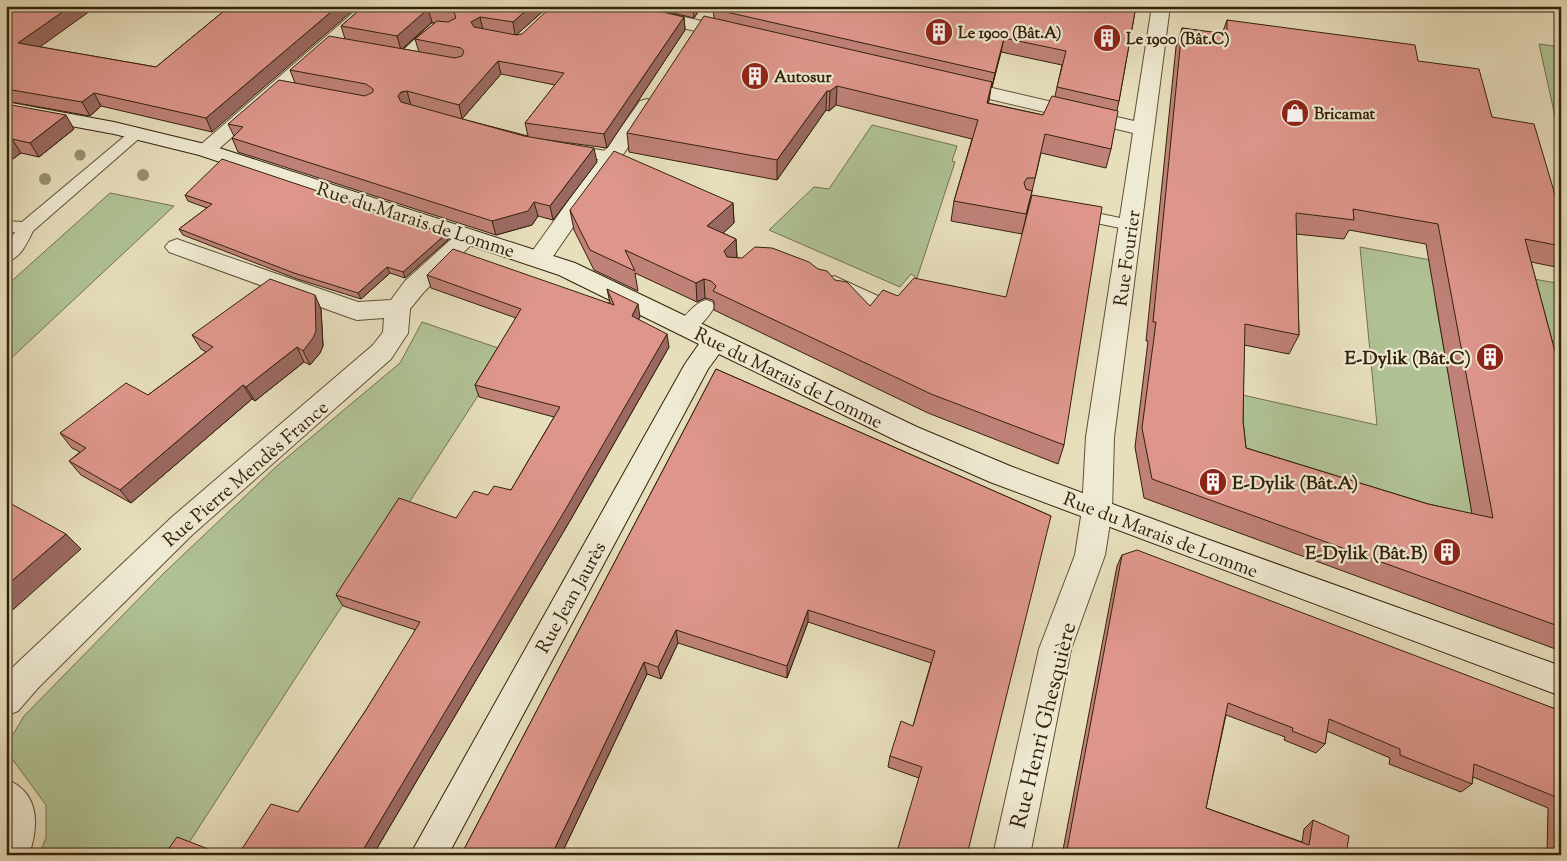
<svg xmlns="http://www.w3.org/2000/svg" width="1567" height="861" font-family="'Sorts Mill Goudy',serif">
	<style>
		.green { fill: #b0c295; stroke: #727250; fill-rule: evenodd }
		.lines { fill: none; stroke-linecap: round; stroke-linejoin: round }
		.lane-casing { stroke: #605037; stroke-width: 2 }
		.street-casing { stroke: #605037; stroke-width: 2 }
		.secondary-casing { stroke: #33210b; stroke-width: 2 }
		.lane { fill: #efead3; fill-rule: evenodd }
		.street { fill: #efead3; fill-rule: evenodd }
		.secondary { fill: #efead3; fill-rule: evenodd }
		.tree { fill: #989071 }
		.wall { fill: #bf8178; stroke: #33210b; fill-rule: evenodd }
		.shaded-wall { fill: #9b6962; stroke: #33210b }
		.building { fill: #de968c; stroke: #33210b; fill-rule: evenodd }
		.labels { text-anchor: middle; stroke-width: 4.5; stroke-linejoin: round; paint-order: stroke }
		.far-poi-label { font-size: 16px; font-weight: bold; fill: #33210b; stroke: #efead3; text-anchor: start }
		.street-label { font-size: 19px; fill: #33210b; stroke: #efead3 }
		.poi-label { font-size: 19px; font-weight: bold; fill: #33210b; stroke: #efead3; text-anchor: end }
		.near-street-label { font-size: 22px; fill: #33210b; stroke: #efead3 }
	</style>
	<rect width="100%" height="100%" fill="#e7debc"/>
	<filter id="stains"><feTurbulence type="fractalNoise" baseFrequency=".004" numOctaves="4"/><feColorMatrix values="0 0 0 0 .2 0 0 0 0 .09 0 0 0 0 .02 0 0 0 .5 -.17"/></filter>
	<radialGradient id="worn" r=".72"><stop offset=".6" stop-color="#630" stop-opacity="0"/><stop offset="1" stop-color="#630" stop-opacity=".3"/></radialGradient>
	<path class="green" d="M1539,44L1561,47V143Z
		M872,125L957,146L952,161L955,162L917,278L911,274L900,287L769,230L814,187L829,189Z
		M110,193L174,206L6,363V286Z
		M1360,247L1561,284V459L1458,430L1476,537L1236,466L1144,373L1377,425ZM1435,299L1522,304L1550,417L1451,389Z
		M422,322L507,351L181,855H39L46,838V805L10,756L12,736L24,716L164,573L278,465L400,363Z"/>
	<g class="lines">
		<defs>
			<path id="lane" d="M436,23L443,27L441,30L410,59H400L398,56L400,53L431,24Z
				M137,128L145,133L142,136L33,231C27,243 21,258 6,262V246L15,232L6,231V221L22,222L132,130Z
				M568,145L613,152L621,157L613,162L563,153L560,150L563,147Z
				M1029,199L1130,220L1136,221L1138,225L1136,229L1130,230L1023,208L1021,204L1023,200Z
				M834,276L878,296L881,300L878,304L872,306L828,286L825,282L828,278Z
				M706,300L712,302L715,306C708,318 694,336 680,332L677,327C683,317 695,303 706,300Z"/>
			<path id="street" d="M361,6H381L213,154L206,156L199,154L195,150L199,146Z
				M602,6H636L741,30L743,34L741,38L734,40L605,10Z
				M1152,6H1170L1114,437L1112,510L1105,555L1071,649L1030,855H993L1039,649L1075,555L1082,510L1086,437L1133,133L947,89L944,85L947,81L954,79L1134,121Z
				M647,99L654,101L657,105L547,265L539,267L531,265L527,259L531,253L640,101Z
				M467,230L475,232L479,237L423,293L410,309L408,333L391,359L192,535L38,688L18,711L6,716V675L14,666L172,517L373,345L383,332L384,318L357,320L348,317L169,252L165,247L169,242L177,239L185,242L358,302L391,300L405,281L459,232Z
				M6,779C40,793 39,825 29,855H6Z"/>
			<path id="secondary" d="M6,102L114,122L213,146L575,263L917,427L1010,466L1204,538L1561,666V696L990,482L897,441L719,354L708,369L448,855H410L685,364L699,344L559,275L199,155L114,134L6,114Z"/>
		</defs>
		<use href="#lane" class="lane-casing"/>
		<use href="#street" class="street-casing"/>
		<use href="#secondary" class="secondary-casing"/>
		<use href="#lane" class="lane"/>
		<use href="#street" class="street"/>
		<use href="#secondary" class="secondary"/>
	</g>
	<g class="tree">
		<circle cx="80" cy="155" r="5.5"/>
		<circle cx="143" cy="175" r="6"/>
		<circle cx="45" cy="179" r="6"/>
	</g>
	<path class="wall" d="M230,6L212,132L101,106L90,116L6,101V9L40,47L156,67Z
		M364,6H549L516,35L684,17L685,30L607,148L540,139L597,162L553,220L538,216L532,225L496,235L238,152L232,138L234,136L228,124L295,83L290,70L345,39L341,26ZM432,22L435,23L415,39L419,52L403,49ZM501,74L555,85L525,123L528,136L462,119Z
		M644,6H702L694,18Z
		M1136,6L1119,101L1117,110L1111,149L1106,168L1041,153L1022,234L951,221L954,201L972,139L836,105L829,111L826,110L777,180L629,152L627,133L714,18L713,9ZM1001,52L1062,65L1055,96L1043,115L988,103L991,86L992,87Z
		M1458,6H1480L1478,9Z
		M1227,20L1418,61L1492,117L1561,215V260L1556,267L1531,262L1561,374V651L1144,498L1135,447L1148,341H1146L1176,47L1182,28L1222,34ZM1349,230L1426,244L1472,514L1428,504L1246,448L1243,421L1244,345L1289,354L1299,335L1296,234L1344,239Z
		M6,104L74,129L39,157L21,153L6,164Z
		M185,195L446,234L448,240L405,278L390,273L361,299L297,279L183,235L179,229L207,208L188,201Z
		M733,203L734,223L723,233L736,239L737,258L818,269L835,280L870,306L1064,445L1058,464L928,413L714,310V302L713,300L705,298L697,302L635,273L638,291L594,270L574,230L570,210Z
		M427,275L610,303L607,289L640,317L638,319L669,347L571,519L373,855H238L298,812L366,710L416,630L343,606L336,595L456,518L488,495L511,490L554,417L479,397L475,385L516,318L431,288Z
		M321,309L323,346L320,353L310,365L304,362L255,401L252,399L131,503L81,475L69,461L80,452L72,448L60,433L148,395L206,352L201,349L192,335Z
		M716,369L1051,516L919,778L888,767L890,756L913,726L931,663L808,622L787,678L678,643L661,679L647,674L562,853L461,855Z
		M1122,555L1561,711V855H1547L1548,808L1473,777L1472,784L1461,792L1389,764L1390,758L1327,731L1325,744L1316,753L1284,740L1285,737L1226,715L1206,808L1302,842L1304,829L1313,820L1346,855H1062L1117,566Z"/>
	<path class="shaded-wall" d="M71,6H97L26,57L18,43Z
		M338,6H358L212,132L206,118Z
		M531,6H549L515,36L513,22Z
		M693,6H702L694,18Z
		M428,9L432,22L401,50L397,36Z
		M480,17L483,30L474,36L471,22Z
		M684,17L685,30L607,148L604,134Z
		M1004,38L1001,52L992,87L995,73Z
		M498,61L501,74L462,119L459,105Z
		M992,82L989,101L983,122L987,103Z
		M837,86L836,105L829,111L830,91Z
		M407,91L411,105L402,110L398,96L401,92Z
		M827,91L826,110L777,180V160Z
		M94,93L101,106L90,116L82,102Z
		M66,115L74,129L39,157L30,143Z
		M12,139L21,153L6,164V143Z
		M594,148L597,162L553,220L550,206Z
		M534,202L538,216L532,225L496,235L492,221Z
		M733,203L734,223L709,246L707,226Z
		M446,234L448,240L405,278L403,272Z
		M736,239L737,259L726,271L724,251Z
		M387,267L390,273L361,299L358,293Z
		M704,279L705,298L697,302L696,283Z
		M315,295L321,309L323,346L320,353L310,365L303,351Z
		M638,304L640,317L634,328L632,316Z
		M667,334L669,347L571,519L373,855H360Z
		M297,347L304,362L255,401L246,387Z
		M243,385L252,399L131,503L120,490Z
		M66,534L81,549L6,616V586Z
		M808,610V622L787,678V666Z
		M676,630L678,643L661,679L658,667Z
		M644,662L647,674L561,855L554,850Z"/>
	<path class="building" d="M10,6H71L18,43L156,67L230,6H338L206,118L94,93L82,102L6,89V9Z
		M364,6H531L513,22L480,17L471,22L474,27L516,35L522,34L552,6H637L684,17L604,134L525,123L564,73L498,61L459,105L407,91L401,92L398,96L401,102L524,136L594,148L550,206L534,202L528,211L492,221L232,138L243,127L228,124L279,80L365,96L373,92V89L366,84L290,70L329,36L455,58L462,56L464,51L461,48L415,39L437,21L448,22L456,18L454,12L428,9L397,36L341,26Z
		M715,6H1136L1119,101L1057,87L1066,51L1004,38L995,73L713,9Z
		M704,16L992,82L987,103L1043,115L1052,96L1118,111L1111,149L1045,134L1035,178H1027L1024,183L1026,189L1032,191L1026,214L954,201L978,120L837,86L830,91H827L777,160L627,133Z
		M1227,20L1415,45L1418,61L1479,69L1492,117L1534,124L1561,215V246L1525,239L1561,374V627L1152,479L1142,428L1156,322H1153L1182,28L1227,34ZM1353,209L1438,224L1493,518L1428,504L1246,448L1243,421L1245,324L1299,335L1296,213L1354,220Z
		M6,104L66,115L30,143L12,139L6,143Z
		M614,151L733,203L707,226L736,239L724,251L727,257L742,258L755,247L772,248L809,262L818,269L827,271L835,280L847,282L870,306L883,290L898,296L914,278L1006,297L1032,195L1102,207L1064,445L931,394L713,291L716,286L711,281L704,279L696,283L625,250L635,271L590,250L570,210Z
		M222,159L446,234L403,272L387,267L358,293L294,273L179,229L212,204L185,195Z
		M453,249L614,305L607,289L638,304L632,316L667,334L567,507L360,855H238L271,804L298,812L366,710L420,622L336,595L399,498L456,518L474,491L488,495L494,486L511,490L560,407L475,385L521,309L427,275Z
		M270,279L315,295L316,331L313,338L303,351L297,347L246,387L243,385L120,490L69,461L86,448L60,433L126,383L148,395L213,347L192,335Z
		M716,369L1051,516L967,855H896L922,767L890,756L901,721L913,726L935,651L808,610L787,666L676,630L658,667L644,662L554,850L567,855H461Z
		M6,501L66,534L6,586Z
		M1137,550L1561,711V799L1474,764L1472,784L1400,755V749L1329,719L1325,744L1292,731L1293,728L1228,703L1206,808L1309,845L1313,820L1349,836L1346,855H1228L1213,849L1212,855H1066L1122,555Z
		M177,837L224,855H164Z"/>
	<defs>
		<symbol id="building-disc" viewBox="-11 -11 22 22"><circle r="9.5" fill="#8f2418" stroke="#efead3"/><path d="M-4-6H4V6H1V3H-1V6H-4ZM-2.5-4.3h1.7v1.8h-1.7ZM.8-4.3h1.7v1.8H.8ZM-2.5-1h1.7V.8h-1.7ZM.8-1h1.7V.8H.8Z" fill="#fff"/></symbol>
		<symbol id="shop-disc" viewBox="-11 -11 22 22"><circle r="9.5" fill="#8f2418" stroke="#efead3"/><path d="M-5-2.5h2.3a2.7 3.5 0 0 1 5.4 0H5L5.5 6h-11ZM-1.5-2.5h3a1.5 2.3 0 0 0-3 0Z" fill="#fff"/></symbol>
	</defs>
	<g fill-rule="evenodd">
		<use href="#building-disc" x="923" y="16" width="32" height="32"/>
		<use href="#building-disc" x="1091" y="22" width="32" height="32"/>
		<use href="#building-disc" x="739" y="60" width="32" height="32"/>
		<use href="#shop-disc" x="1279" y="97" width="32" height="32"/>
		<use href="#building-disc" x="1474" y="341" width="32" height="32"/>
		<use href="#building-disc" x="1197" y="466" width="32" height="32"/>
		<use href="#building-disc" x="1431" y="536" width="32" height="32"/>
	</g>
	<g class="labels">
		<g class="far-poi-label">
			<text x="958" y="38">Le 1900 (Bât.A)</text>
			<text x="1126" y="44">Le 1900 (Bât.C)</text>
			<text x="774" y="82">Autosur</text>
			<text x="1314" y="119">Bricamat</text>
		</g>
		<g class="street-label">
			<text transform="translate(416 219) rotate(18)" y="7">Rue du Marais de Lomme</text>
			<text transform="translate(1126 258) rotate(-82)" y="7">Rue Fourier</text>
			<text transform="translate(789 377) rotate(26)" y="7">Rue du Marais de Lomme</text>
			<text transform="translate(245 473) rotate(-41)" y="7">Rue Pierre Mendès France</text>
			<text transform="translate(1161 534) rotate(21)" y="7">Rue du Marais de Lomme</text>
			<text transform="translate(570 597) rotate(-61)" y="7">Rue Jean Jaurès</text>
		</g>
		<g class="poi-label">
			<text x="1471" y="364">E-Dylik (Bât.C)</text>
			<text x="1232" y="489" text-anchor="start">E-Dylik (Bât.A)</text>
			<text x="1428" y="559">E-Dylik (Bât.B)</text>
		</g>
		<g class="near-street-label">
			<text transform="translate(1042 725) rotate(-76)" y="8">Rue Henri Ghesquière</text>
		</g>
	</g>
	<rect width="1567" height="861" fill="none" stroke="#e7debc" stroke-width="25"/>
	<rect x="8" y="8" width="1552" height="846" fill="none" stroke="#33210b" stroke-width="2.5"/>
	<rect x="12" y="12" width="1542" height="836" fill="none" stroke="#33210b"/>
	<rect width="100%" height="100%" filter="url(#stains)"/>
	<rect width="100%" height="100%" fill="url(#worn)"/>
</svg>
